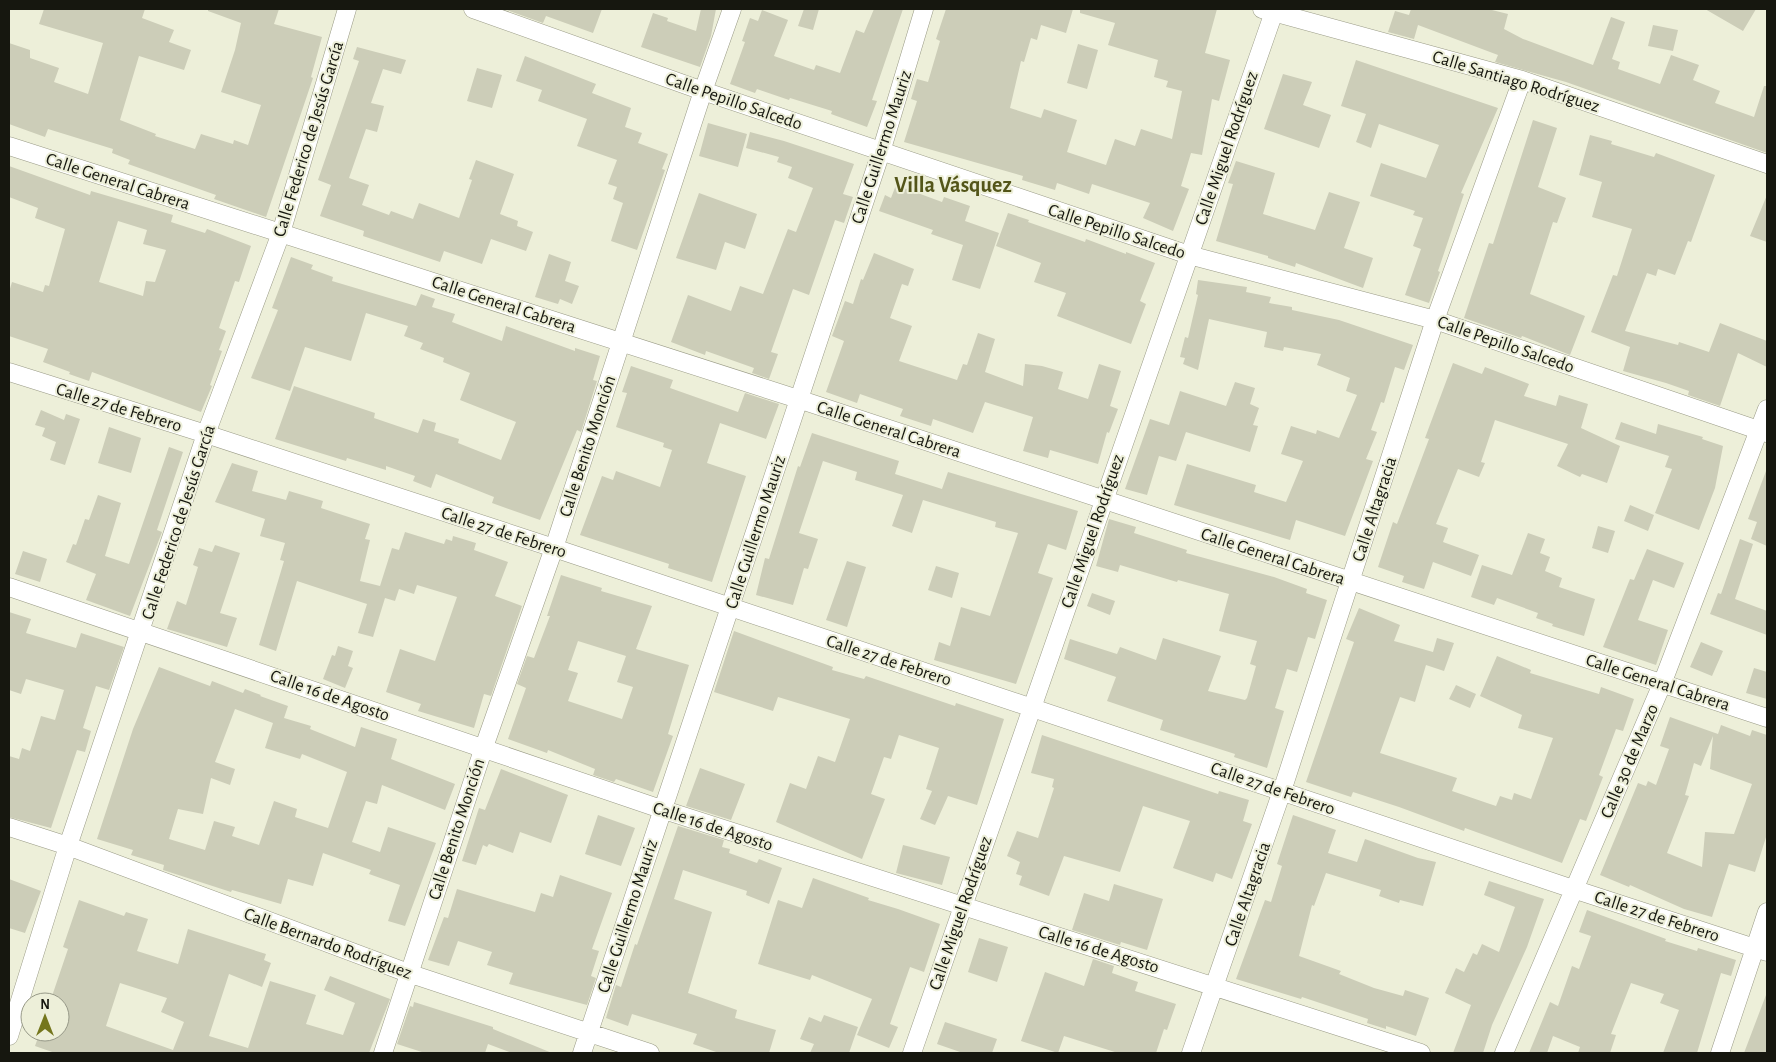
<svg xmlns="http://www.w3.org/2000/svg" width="1776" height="1062" font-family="'Alegreya Sans',sans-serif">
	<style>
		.building { fill: #cccdb8; fill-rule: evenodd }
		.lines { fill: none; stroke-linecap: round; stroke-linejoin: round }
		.minor-casing { stroke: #9a9b87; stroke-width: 19 }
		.minor { stroke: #fff; stroke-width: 18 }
		.labels { text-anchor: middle; stroke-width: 4; stroke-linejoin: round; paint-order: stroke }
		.street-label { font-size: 18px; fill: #16170f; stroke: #edefd9 }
		.district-label { font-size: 22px; font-weight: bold; fill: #535519; stroke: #edefd9 }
	</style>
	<rect width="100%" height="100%" fill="#edefd9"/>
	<path class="building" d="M44,9H145L142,18L174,30L169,42L191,50L184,70L139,56L120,120L156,134L155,136L195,149L201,134L233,144L234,140L248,145L261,105L221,92L235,50L241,23L208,11V9H279L274,24L322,37L311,77L313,78L266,217L214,199L216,195L128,164L130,160L112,153L113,149L48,129L45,137L9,124V43L30,50V58L59,68L54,82L88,94L103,43L39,24Z
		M504,9H602L593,33L546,16L543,23Z
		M701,9H716L711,36L700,67L641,47L653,13L668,18L667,21L696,31Z
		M804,9H819L813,30L798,26Z
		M874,9H903L872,100L877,101L867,127L831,114L832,111L790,98L789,100L757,89L755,93L730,84L745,42L742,41L750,18L758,21L762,10L788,20L774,56L814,70L816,65L840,73L856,30L864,33Z
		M946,9H1073L1066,33L1041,25L1037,40L1031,38L1024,62L1021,61L1010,108L1041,118L1044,109L1077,120L1067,152L1106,165L1115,139L1135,146L1141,129L1172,139L1182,91L1166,87L1168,81L1154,77L1158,60L1108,45L1115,23L1080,13V9H1217L1205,53L1230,60L1219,101L1212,99L1202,155L1191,153L1181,186L1189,189L1173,231L1143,218L1150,203L1092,184L1089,194L1057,183L1055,190L1022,180L1023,176L904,142L917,101L911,99L917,79L928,82L940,41L936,39Z
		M1411,9H1488L1508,14L1504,29L1523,39L1593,65L1611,17L1625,22L1612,59L1620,62L1618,69L1660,84L1671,55L1699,65L1693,80L1720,91L1715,103L1754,117L1764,86H1767V153L1566,82L1495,62L1498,55L1418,25L1414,39L1388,32L1395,11L1409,15Z
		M1705,9H1756L1743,31Z
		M1653,25L1678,30L1673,51L1648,46Z
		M1078,44L1098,50L1087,89L1067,83Z
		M357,47L406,60L401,74L383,69L371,103L384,106L377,132L366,129L349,178L369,185L362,205L389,215L391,211L413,219L419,203L459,218L472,180L469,179L476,160L514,174L500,214L518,221L517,226L533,232L526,251L491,239L482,264L444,251L440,262L363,236L364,231L320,216L331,185L318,180L359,61L353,59Z
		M525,56L596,84L592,93L631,108L625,127L642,133L638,143L668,154L662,169L665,170L637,250L611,241L623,203L613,199L617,187L608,184L617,160L577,146L587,119L538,101L542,90L516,81Z
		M1356,60L1498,108L1461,193L1464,194L1438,271L1440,272L1429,303L1405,295L1421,249L1413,246L1423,218L1413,215L1415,211L1370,196L1381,163L1426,178L1439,145L1379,124L1371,148L1356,142L1366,114L1341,106Z
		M477,68L502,75L492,108L467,101Z
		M1283,74L1312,82L1303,105L1331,115L1319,148L1264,129Z
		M1533,120L1557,128L1538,187L1566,198L1557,223L1553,222L1530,294L1585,316L1570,355L1522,336L1521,338L1464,318L1489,243L1493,244Z
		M708,123L747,134L738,167L699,156Z
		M750,132L784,141L854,164L843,194L853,197L844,223L835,220L809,295L793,289L771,352L778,354L769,379L752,373L754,368L706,351L705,355L671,342L688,295L731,311L740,286L763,294L788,229L796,232L813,188L788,178L792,167L777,162L779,157L746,148Z
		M1590,135L1612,141L1611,144L1654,157L1656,153L1715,175L1691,242L1688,241L1675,275L1658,269L1656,276L1647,273L1625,331L1678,345L1679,342L1709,352L1720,323L1767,341V367L1738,353L1720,406L1688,395L1689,391L1666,383L1623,371L1630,347L1591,332L1613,275L1617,276L1632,229L1592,217L1602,182L1579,175Z
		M1236,161L1275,173L1263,214L1315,230L1329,192L1360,202L1344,248L1373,258L1363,288L1296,263L1295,267L1268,258V256L1216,241L1233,184L1228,183Z
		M9,166L90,195L91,191L173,215L171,222L205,233L207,229L251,246L239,282L235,281L219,328L226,331L219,350L222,351L210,385L212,386L201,412L92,372L89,381L69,374L70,372L43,362L48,349L9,336V292L12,282L43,292L45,285L49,286L65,229L35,218L38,208L9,197ZM118,221L147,230L143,244L166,250L155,282L146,281L143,296L99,282Z
		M896,185L942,202L944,197L970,206L965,221L999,233L980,289L952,280L963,245L931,234L933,230L879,211L885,195L891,198Z
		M699,193L757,214L745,249L725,242L716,270L676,258Z
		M1767,195V242L1750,236Z
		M1008,213L1029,220L1028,222L1085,242L1086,239L1126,254V252L1155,263L1140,301L1146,304L1131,344L1057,316L1066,293L1034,282L1041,263L996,246Z
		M874,253L914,269L908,286L902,284L890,318L912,326L899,361L957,380L963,364L967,365L978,333L995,339L985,372L1023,386L1025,364L1042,366L1063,372L1058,389L1088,399L1099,364L1121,371L1110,406L1118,409L1109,433L1107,432L1098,464L1050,450L1048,458L1023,451L1033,417L985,402L973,433L933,419L931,426L900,416L903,409L860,394L857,403L826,392L844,341L832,336L845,301L853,304L861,279L863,280Z
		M549,254L571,262L565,281L579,286L572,304L560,299L558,304L535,297Z
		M291,257L313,265L311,269L333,277L332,281L416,306L421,294L435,299L432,307L455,314L452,322L502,341L506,326L575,351V348L600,356L593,380L597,381L581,432L577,430L540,520L492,503L494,497L436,474L431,488L413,481L415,476L386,466V470L347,458L346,461L275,439L294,386L375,413L374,418L418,433L423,419L436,423L434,431L459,439L458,443L501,460L516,422L460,400L470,373L443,362L444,358L420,349L423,343L404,336L408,326L366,313L351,361L305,347L290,391L251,378L278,310L272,308Z
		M1198,280L1247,287L1246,292L1271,297L1269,303L1292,307V310L1339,320L1413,345L1404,370L1395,367L1384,403L1381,402L1371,430L1377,432L1366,459L1373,461L1345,536L1296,520L1290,540L1174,505L1187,464L1256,485L1254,492L1286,502L1303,461L1281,454L1291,426L1316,434L1317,430L1339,438L1357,395L1346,391L1350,378L1317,365L1321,354L1284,347L1283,351L1264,347L1267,332L1209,319L1198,370L1183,364L1185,358L1180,357L1185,337L1188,338L1198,295L1196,294Z
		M1453,363L1482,374L1485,367L1529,384L1524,396L1556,406L1559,395L1588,404L1581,428L1620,446L1607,483L1582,474L1580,477L1557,466L1568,444L1495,420L1481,462L1485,463L1479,477L1458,469L1436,524L1448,528L1443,542L1479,555L1471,576L1433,562L1424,589L1402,582L1404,576L1378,567L1393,522L1397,524L1429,439L1425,438Z
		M631,366L673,380L670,388L738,412L745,393L779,404L766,439L720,423L707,463L746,476L712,582L668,568L669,564L580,535L602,476L613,480L616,471L660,487L672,450L663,447L664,443L616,427L627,393L622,392Z
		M1235,382L1255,388L1250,404L1259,408L1253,425L1258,426L1250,452L1186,432L1176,461L1159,456L1147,495L1125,489L1150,419L1169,425L1180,391L1226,406Z
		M41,410L64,420L66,414L80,419L65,465L50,460L56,442L42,436L45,428L35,425Z
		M1621,422L1656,434L1658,424L1703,437L1702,439L1723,446L1715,488L1699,530L1655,513L1672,469L1665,467L1669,456L1615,439Z
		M109,427L141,438L131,473L98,463Z
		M812,433L899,461L895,474L942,489L948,472L1078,511L1066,550L1048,544L1038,573L1053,578L1016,684L934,660L939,642L950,646L961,607L990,616L1018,533L995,527L996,522L923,500L912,533L892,526L903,495L855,480L857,472L823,461L799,533L818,539L808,569L804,568L793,605L756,595L765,558L769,559L798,466L800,467Z
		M169,447L183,452L157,530L162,532L130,616L86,600L96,574L66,562L73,544L76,545L85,519L89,520L98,495L121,503L105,556L129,564Z
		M232,463L258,471L252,491L286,500L289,491L323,501L321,508L370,524L365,539L370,540L360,581L380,586L392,548L399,550L405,532L444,544L446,539L452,541L453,536L476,543L474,550L508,562L495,596L522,606L491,696L484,694L474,728L418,711L421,704L386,692L400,649L435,661L457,597L417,585L414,594L399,589L395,601L385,598L373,637L358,633L367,604L297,581L276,651L259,645L284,561L280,560L285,543L260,536L265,519L215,502Z
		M1766,471L1767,472V546L1751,539L1757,522L1748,519Z
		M1630,505L1654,515L1648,531L1624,521Z
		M1109,519L1136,527L1134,533L1187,550L1186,553L1274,577L1307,589L1306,593L1327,600L1315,639L1308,637L1297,672L1287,669L1275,708L1284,711L1267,768L1234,757L1235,754L1160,730L1163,720L1107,701L1116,677L1064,659L1070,639L1117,654L1120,647L1156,660L1163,638L1221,656L1208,691L1245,700L1247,698L1256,666L1250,664L1257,641L1219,631L1229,594L1178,580L1177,582L1120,565L1118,572L1096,566Z
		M1598,526L1615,531L1608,553L1592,548Z
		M1528,533L1545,539L1540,553L1550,557L1545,571L1562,578L1559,587L1595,599L1584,636L1552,626L1553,624L1536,618L1538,613L1497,598L1494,605L1471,597L1482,565L1512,575Z
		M1740,539L1753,544L1735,599L1767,611V635L1710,614L1718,593L1721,594Z
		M215,545L240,553L220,613L237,618L227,647L167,629L177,601L186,605L198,567L193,565L199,548L212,552Z
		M1647,549L1684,563L1674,588L1653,580L1638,620L1668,630L1656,665L1603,647L1630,579L1634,580Z
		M23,551L47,559L40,582L15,574Z
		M847,561L866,567L847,627L826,620Z
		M936,566L959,573L952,598L928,590Z
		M561,575L602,588L601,591L652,606L636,649L689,665L668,734L673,736L653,792L616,779L614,782L593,775L595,769L548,750L547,753L508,739L526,688L517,684L527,656L534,658L550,616H547ZM578,641L626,656L617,682L633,687L622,719L568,701L578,673L568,670Z
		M1092,593L1115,601L1110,615L1087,606Z
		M1359,608L1400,625L1394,641L1433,652L1437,638L1454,643L1444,671L1426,665L1415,702L1400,697L1380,753L1457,778L1452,791L1487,803L1496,806L1500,796L1512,800L1514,793L1531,799L1553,738L1518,728L1522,715L1480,696L1497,656L1531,670L1530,673L1599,694L1601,687L1634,699L1623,731L1616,729L1599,775L1603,777L1586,821L1580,819L1562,863L1465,828L1464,831L1399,807L1353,792L1351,797L1306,782L1354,642L1346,639Z
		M9,612L31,619L26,633L76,648L81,633L124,647L109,690L96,686L83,728L91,731L85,752L77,750L51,828L9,817V756L19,759L22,748L30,751L41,716L55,720L64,690L26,679L21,694L9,690Z
		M734,631L833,667L832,670L864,679L866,676L955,706L956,703L1004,719L977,805L948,796L935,825L920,819L932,791L926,789L939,748L899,735L891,759L884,757L871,794L885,799L862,859L776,822L790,783L806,789L818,756L835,762L850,719L778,697L773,711L714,692Z
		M1701,642L1723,651L1712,676L1690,667Z
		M338,646L353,651L348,666L353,668L345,688L323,679L332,655L335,656Z
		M159,667L210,686L212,681L243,693L245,689L261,695L260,696L288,706L284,718L311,726L310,729L355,747L361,727L397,739L391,759L455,784L445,810L382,785L377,804L366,801L352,842L380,852L388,827L436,843L405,926L388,921L400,885L369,874L371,870L323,853L313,886L288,879L281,904L232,890L231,892L163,870L164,865L131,855L133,850L97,839L133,729ZM235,709L273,723L265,748L300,759L302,754L347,772L328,828L295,817L297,809L274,801L259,845L232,836L235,827L214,821L205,850L169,839L178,809L203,814L211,778L230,785L235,769L215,762Z
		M1754,668L1767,672V699L1746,693Z
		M1456,685L1476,694L1470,708L1449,699Z
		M1670,717L1718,734L1721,725L1750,736L1752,730L1767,735V834L1755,872L1729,864L1712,917L1684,909L1630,885L1629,887L1600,875L1638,783L1646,786L1648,781L1656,785L1669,749L1660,746ZM1713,736L1710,769L1752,784L1734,834L1705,832L1702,867L1667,853L1689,796L1685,795L1694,763L1701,766Z
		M1042,735L1218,794L1219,791L1249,800L1243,821L1252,824L1232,879L1216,873L1213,882L1173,868L1190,821L1143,806L1120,872L1064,856L1049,896L1019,885L1022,876L1016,874L1020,862L1007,856L1017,831L1038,838L1054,788L1052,787L1054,779L1031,773Z
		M700,768L745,784L731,820L686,806Z
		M501,769L568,795L551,843L520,832L513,853L489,844L487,847L483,845L476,865L462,861L479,808L485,810Z
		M598,815L635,828L621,866L585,854Z
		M1293,815L1336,830L1328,853L1357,862L1365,839L1418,858L1436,862L1423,906L1400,900L1399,903L1379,896L1381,890L1326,873L1314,906L1312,905L1299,956L1341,971L1339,974L1374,988L1403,996L1405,990L1429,998L1416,1036L1386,1026V1029L1367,1023L1368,1019L1302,997L1301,999L1236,979L1265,900L1271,902L1282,866L1277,864Z
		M678,826L724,840L722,847L730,849L729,853L757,863L759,859L782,868L769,904L746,895L747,891L683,870L674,899L712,912L688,993L737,1010L735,1018L776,1030L769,1053H719L693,1044L697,1034L632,1014L628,1026L606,1018L616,985L621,987L635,944L637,945Z
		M903,845L950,857L942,885L896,873Z
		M560,875L612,893L592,949L599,951L591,976L596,978L587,1005L509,984L513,973L487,965L492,952L458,941L449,966L428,960L444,917L448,918L457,889L535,912L541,893L553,897Z
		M813,878L869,898L868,900L898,909L940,924L924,972L910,967L890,1024L898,1027L889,1048L857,1035L872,999L812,975L810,980L758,964L778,900L802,908Z
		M9,879L41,891L25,933L9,928Z
		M1489,881L1544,899L1527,947L1492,1025L1483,1053H1453L1471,1005L1445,993L1456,968L1464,972L1473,953L1477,955L1482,944L1499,952L1515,907L1484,895Z
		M1114,884L1163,899L1147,950L1121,942L1120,945L1072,930L1084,893L1109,901Z
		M79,900L124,916L126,912L148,919L137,951L178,964L188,929L266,954L264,960L271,963L262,987L229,974L209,1036L248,1048L270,981L316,995L306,1024L343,1035L355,1003L324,990L330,976L390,999L369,1053H55L35,1046L40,1032H60V1002H50L68,949L63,947ZM120,983L167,998L161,1012L184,1022L173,1050L106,1026Z
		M1587,910L1666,939L1665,941L1697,951L1698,948L1736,960L1731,976L1721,973L1697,1053H1663L1679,1010L1660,1003L1664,994L1631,983L1611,1034L1616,1035L1610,1053H1578L1580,1047L1553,1036L1547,1053H1529L1550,1002L1558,1006L1572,966L1579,969L1591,936L1579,932Z
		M979,938L1008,947L997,982L968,972Z
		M1093,959L1114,966L1112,973L1138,982L1135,991L1176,1004L1167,1030L1164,1029L1156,1053H1118L1064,1036L1058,1053L1021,1041L1045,972L1084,986Z
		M1766,995L1767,1053H1744Z
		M414,1002L493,1027V1029L552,1053H512L488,1044L485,1053H425L397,1044L410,1006L413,1007Z
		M824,1015L858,1027L849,1053H810L814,1044L800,1039L809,1017L821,1022Z
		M945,1022L997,1039L992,1053H963L937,1044Z"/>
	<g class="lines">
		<defs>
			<path id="minor" d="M473,9L703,91L1189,255L1435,320L1767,433
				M1262,9L1522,80L1767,164
				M9,146L798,399L1767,718
				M9,372L206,434L554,548L1573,889L1767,952
				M9,587L661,809L1421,1053
				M9,827L68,846L408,973L650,1053
				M9,1036L68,846L206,434L281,233L347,9
				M383,1053L484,747L554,548L703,91L732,9
				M582,1053L881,152L924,9
				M912,1053L1275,9
				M1191,1053L1282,791L1435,320L1522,80
				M1504,1053L1662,684L1767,409
				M1720,1053L1767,912"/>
		</defs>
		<use href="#minor" class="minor-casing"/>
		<use href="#minor" class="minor"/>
	</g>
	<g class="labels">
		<g class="street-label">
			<text transform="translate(1516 81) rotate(17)" y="6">Calle Santiago Rodríguez</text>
			<text transform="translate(734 101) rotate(19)" y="6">Calle Pepillo Salcedo</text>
			<text transform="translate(308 139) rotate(-73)" y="6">Calle Federico de Jesús García</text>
			<text transform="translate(881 147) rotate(-72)" y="6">Calle Guillermo Mauriz</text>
			<text transform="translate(1226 148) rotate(-71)" y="6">Calle Miguel Rodríguez</text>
			<text transform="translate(118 181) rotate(18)" y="6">Calle General Cabrera</text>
			<text transform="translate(1117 231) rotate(18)" y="6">Calle Pepillo Salcedo</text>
			<text transform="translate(504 304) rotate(18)" y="6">Calle General Cabrera</text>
			<text transform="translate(1506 344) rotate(19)" y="6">Calle Pepillo Salcedo</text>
			<text transform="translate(119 407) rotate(17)" y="6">Calle 27 de Febrero</text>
			<text transform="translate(889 429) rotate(18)" y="6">Calle General Cabrera</text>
			<text transform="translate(587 446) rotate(-72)" y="6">Calle Benito Monción</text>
			<text transform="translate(1374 509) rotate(-72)" y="6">Calle Altagracia</text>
			<text transform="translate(178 522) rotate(-72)" y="6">Calle Federico de Jesús García</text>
			<text transform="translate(1092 531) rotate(-71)" y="6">Calle Miguel Rodríguez</text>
			<text transform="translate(504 532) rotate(18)" y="6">Calle 27 de Febrero</text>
			<text transform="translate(755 532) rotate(-72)" y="6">Calle Guillermo Mauriz</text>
			<text transform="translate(1273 556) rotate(18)" y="6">Calle General Cabrera</text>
			<text transform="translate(889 660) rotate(18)" y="6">Calle 27 de Febrero</text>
			<text transform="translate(1658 682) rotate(18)" y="6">Calle General Cabrera</text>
			<text transform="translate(330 695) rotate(19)" y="6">Calle 16 de Agosto</text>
			<text transform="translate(1629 761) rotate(-67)" y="6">Calle 30 de Marzo</text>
			<text transform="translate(1273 788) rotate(19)" y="6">Calle 27 de Febrero</text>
			<text transform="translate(713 826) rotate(18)" y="6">Calle 16 de Agosto</text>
			<text transform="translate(456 829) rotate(-72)" y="6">Calle Benito Monción</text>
			<text transform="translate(1247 894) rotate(-71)" y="6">Calle Altagracia</text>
			<text transform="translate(960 913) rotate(-71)" y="6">Calle Miguel Rodríguez</text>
			<text transform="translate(627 916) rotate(-72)" y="6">Calle Guillermo Mauriz</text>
			<text transform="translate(1657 916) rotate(18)" y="6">Calle 27 de Febrero</text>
			<text transform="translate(328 943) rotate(20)" y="6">Calle Bernardo Rodríguez</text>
			<text transform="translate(1099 949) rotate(17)" y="6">Calle 16 de Agosto</text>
		</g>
		<g class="district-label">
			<text x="953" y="192">Villa Vásquez</text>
		</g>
	</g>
	<rect width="1776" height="1062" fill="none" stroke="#16170f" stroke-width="20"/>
	<g transform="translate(45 1017)"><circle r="24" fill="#edefd9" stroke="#979988"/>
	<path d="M0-4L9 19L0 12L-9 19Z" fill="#74761c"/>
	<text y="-8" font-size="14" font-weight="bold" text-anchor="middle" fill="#16170f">N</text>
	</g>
</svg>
